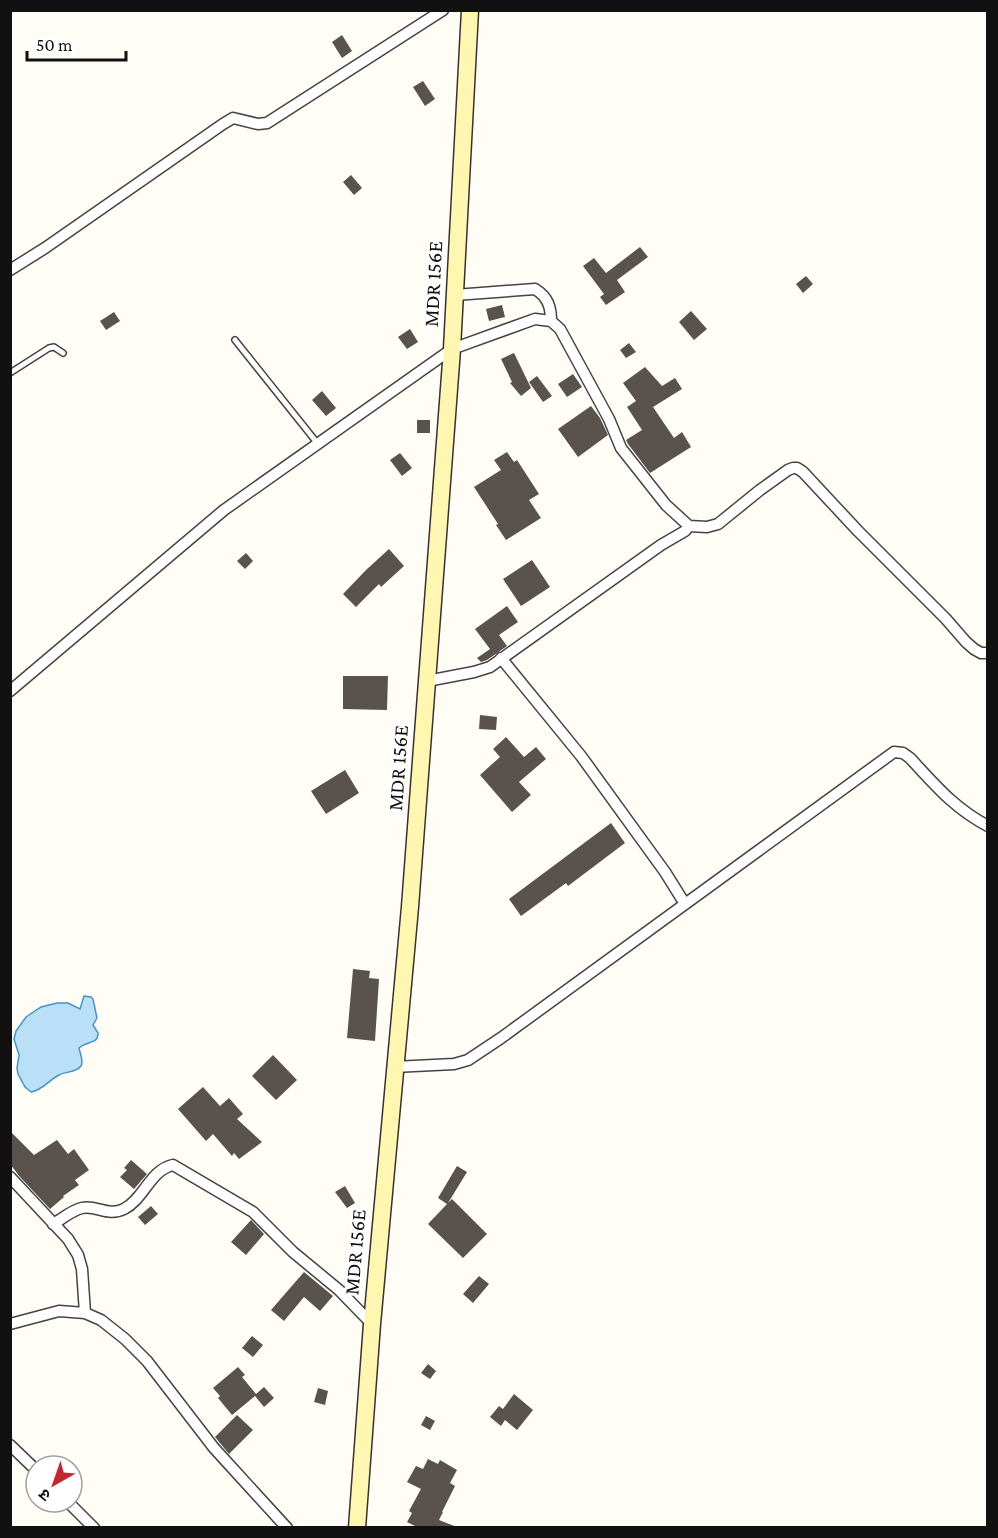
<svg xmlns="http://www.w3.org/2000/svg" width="998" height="1538" font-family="'Crimson Pro','Noto Sans Devanagari',serif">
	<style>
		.water { fill: #b9e0f7; stroke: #3f96cf; stroke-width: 1.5 }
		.building { fill: #5a524d }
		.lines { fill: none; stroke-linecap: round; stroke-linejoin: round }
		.lane-casing { stroke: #444; stroke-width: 8 }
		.street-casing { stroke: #444; stroke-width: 13 }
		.secondary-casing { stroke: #333; stroke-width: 19 }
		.lane { stroke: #fff; stroke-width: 5 }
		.street { stroke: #fff; stroke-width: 10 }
		.secondary { stroke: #fff6b0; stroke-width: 16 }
		.labels { text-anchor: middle; stroke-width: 6; stroke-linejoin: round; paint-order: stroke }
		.street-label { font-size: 21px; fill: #111; stroke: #fff }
	</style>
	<rect width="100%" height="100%" fill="#fffdf5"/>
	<path class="water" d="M84,996L91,997L93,999L97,1018L93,1025L98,1033C99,1044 86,1041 79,1048C80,1054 84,1060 81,1066C76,1073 66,1071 59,1075C49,1080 43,1090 31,1092L25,1087L18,1074L17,1068L19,1055L14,1039L16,1031L26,1017L41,1007L57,1003H68L80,1009Z"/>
	<path class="building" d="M342,35L352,51L342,58L332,42Z
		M423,81L435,99L425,106L413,87Z
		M351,175L362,188L354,195L343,182Z
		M640,247L648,257L617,280L625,292L606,305L600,297L604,294L583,266L594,258L606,273Z
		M806,276L813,284L803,293L796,284Z
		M502,305L505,317L489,321L486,309Z
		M691,311L707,329L694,340L679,322Z
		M114,312L120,321L106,330L100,321Z
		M410,329L418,342L407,349L398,337Z
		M629,343L636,352L626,358L620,350Z
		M514,353L531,388L521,396L510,383L512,382L501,359Z
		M645,367L662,386L675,378L682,389L653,407L674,438L682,432L691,447L650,473L628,444L626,440L642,430L627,407L636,401L623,383Z
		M573,374L582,387L567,397L558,384Z
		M537,376L552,396L543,402L529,382Z
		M322,391L336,408L326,416L312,400Z
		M591,406L600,418L608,435L578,457L558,429Z
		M417,420H430V433H417Z
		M507,452L514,462L517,460L539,494L529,500L541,518L506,540L496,525L498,524L474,487L501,470L494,460Z
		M400,453L412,468L402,476L390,460Z
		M389,549L404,566L381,587L379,584L356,607L343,594L366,570Z
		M246,553L253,561L245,569L237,561Z
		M532,560L550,587L521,606L503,579Z
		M507,606L518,622L499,635L507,646L487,660L481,662L477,658L490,649L475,629Z
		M343,676H388L387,710L343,709Z
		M480,715L497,717L496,730L479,729Z
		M506,737L524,757L536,747L546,759L519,782L531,795L512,812L480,775L500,757L493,749Z
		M345,770L359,793L326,814L311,791Z
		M611,823L625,843L568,886L566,883L521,916L509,899Z
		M353,969L370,971L369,978L379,979L375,1041L347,1038Z
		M273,1055L297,1080L276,1100L252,1076Z
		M203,1087L220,1106L229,1098L243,1114L237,1119L262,1142L239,1159L234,1153L232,1156L213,1134L206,1141L178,1109Z
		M10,1131L34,1155L57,1140L68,1154L74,1149L89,1170L75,1180L79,1185L63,1196L64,1197L50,1209L20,1177L10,1164Z
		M131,1160L147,1174L134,1189L120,1177L127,1170L124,1168Z
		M457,1166L467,1172L448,1203L452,1199L487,1234L463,1258L428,1224L447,1204L438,1198Z
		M345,1186L355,1203L347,1208L335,1192Z
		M151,1206L158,1214L145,1225L138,1217Z
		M251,1220L264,1234L246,1255L231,1242Z
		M304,1272L333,1296L320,1311L304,1297L284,1321L271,1310Z
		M479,1276L489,1284L473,1303L463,1294Z
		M252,1336L263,1345L253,1357L242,1348Z
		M428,1364L436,1371L430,1379L421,1373Z
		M238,1367L245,1375L242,1377L256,1394L264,1387L274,1398L264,1407L255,1396L232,1415L218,1398L220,1396L213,1388Z
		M318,1388L328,1391L325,1405L314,1402Z
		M514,1394L533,1410L517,1430L505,1420L501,1426L490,1417L499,1406L503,1409Z
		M237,1415L253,1430L229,1454L215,1437Z
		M426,1416L435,1421L430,1430L421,1425Z
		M428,1459L438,1464L440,1460L457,1470L450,1483L455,1486L442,1512H443L439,1520L457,1527H417L407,1522L412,1513L409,1511L421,1489L407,1482L416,1466L423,1469Z"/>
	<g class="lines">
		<defs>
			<path id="lane" d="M235,340L318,444
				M10,373L49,348L54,347L63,353"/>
			<path id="street" d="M10,270L45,248L223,124L233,118L258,124L267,123L443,10
				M455,295L535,289C548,297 551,307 551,321
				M689,526L707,527L718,524L760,490L788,470L793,468H797L803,472L858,531L946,619L966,642L974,649L981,653H988
				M501,658L581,756L665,872L685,904
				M10,691L224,510L452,349L535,319L551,321L560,329L609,419L621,448L666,505L689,526L685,531L661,545L490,667L474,672L427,681
				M394,1067L454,1064L468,1060L501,1038L894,752L903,753L910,758C935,785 955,809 988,826
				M10,1177L68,1239L78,1255L82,1269L85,1313
				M53,1224C62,1219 72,1210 82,1208C97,1205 108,1217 124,1209C144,1199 150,1170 173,1165L253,1212L293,1252L339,1290L372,1324
				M10,1324L59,1311L85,1313L101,1320L125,1339L147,1361L214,1448L287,1528
				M10,1445L36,1470
				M68,1502L94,1528"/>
			<path id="secondary" d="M357,1528L372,1324L410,907L452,349L470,10"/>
		</defs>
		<use href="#lane" class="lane-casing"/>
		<use href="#street" class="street-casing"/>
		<use href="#secondary" class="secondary-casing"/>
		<use href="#lane" class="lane"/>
		<use href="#street" class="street"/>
		<use href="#secondary" class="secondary"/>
	</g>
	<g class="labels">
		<g class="street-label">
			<text transform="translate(433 284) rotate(-87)" y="7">MDR 156E</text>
			<text transform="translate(398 768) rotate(-86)" y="7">MDR 156E</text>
			<text transform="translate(355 1252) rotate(-85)" y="7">MDR 156E</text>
		</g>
	</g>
	<rect width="998" height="1538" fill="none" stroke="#111111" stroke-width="24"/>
	<g transform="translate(54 1484) rotate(220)"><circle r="28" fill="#ffffff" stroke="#a0a0a0" stroke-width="1.5"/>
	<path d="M0-4.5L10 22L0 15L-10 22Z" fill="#c4262e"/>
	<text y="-9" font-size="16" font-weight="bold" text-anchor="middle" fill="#111111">उ</text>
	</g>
	<path d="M27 51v9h99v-9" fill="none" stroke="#111111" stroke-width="3"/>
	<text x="36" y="51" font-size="18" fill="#111111" stroke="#ffffff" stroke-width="4.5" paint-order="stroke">50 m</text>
</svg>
